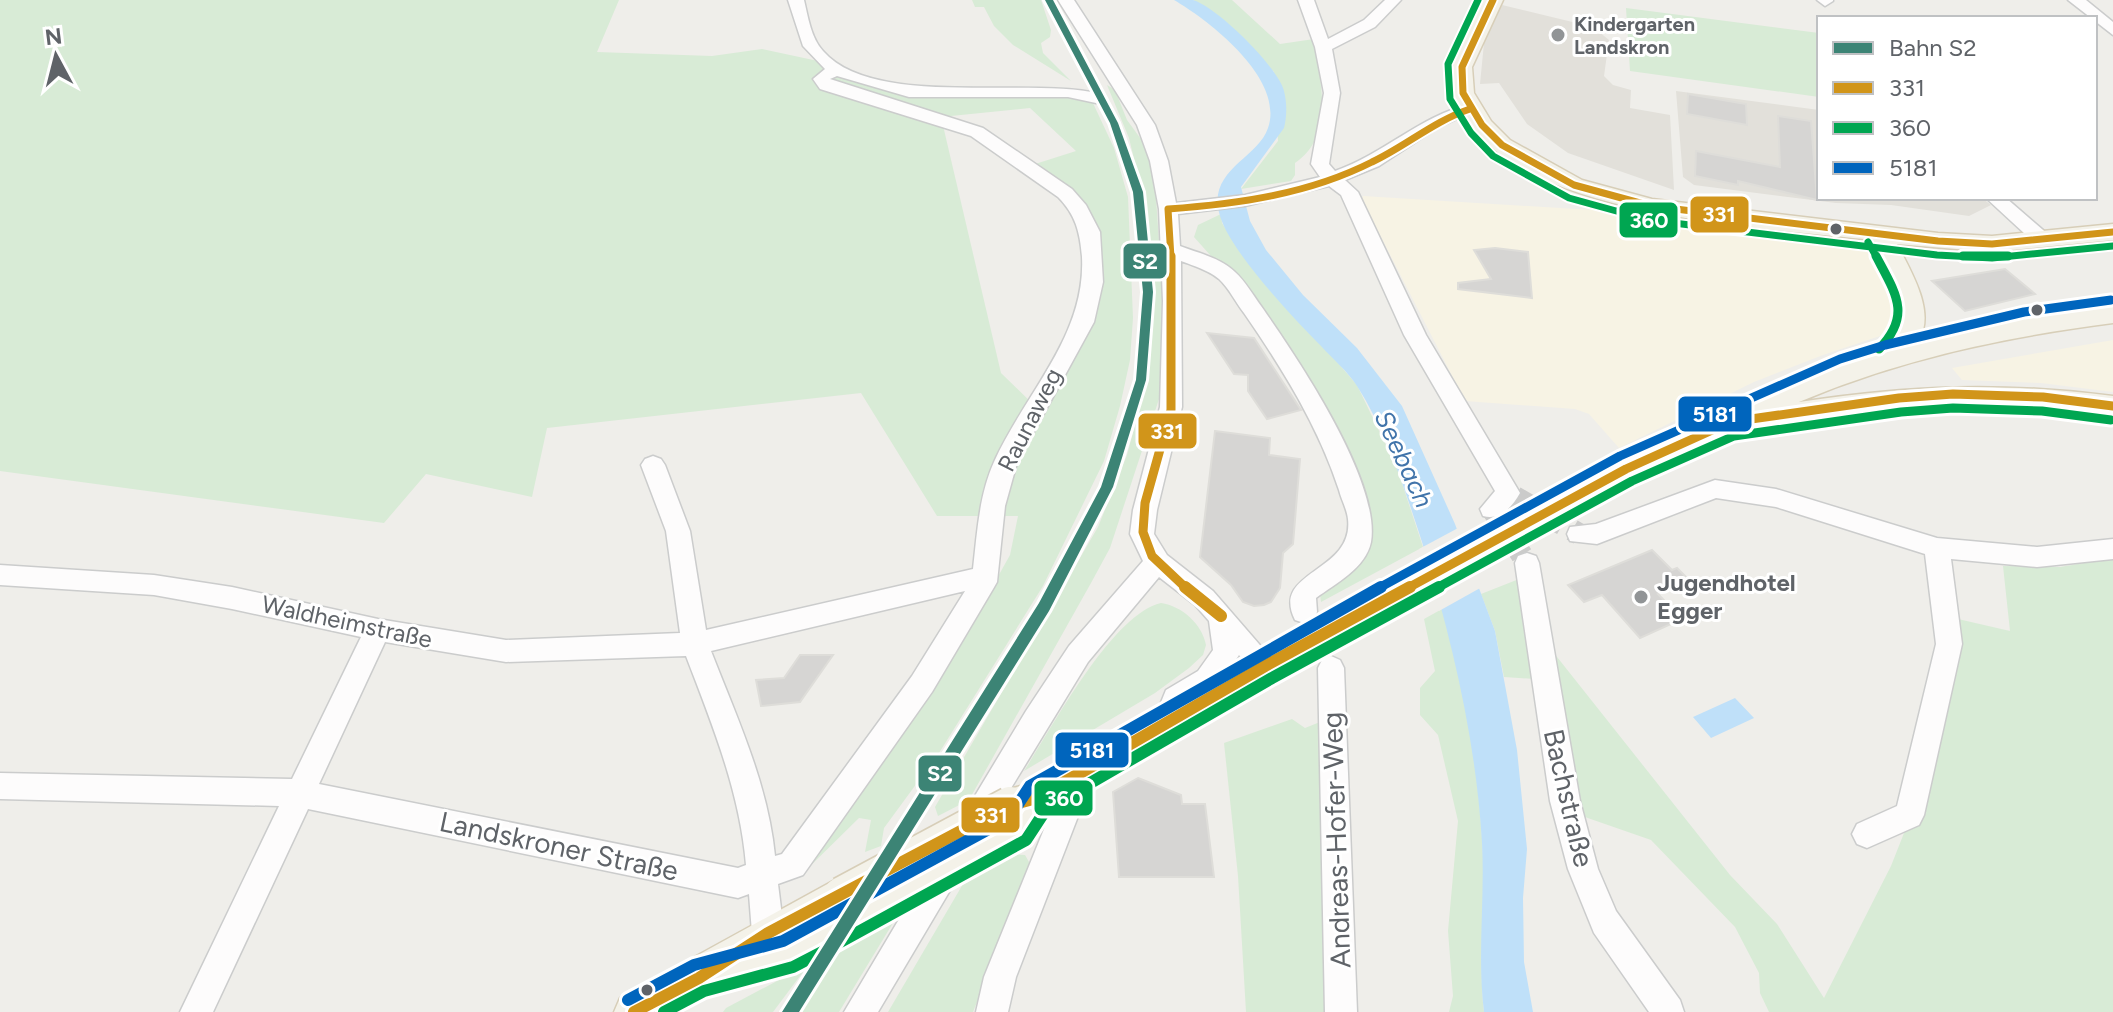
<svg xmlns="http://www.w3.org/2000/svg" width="2113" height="1012" font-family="Figtree,sans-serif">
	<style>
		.commercial { fill: #f7f3e4 }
		.education { fill: #e2e0da }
		.green { fill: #d8ebd6; fill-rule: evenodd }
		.water { fill: #bfe0f9 }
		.pier { fill: #efeeea }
		.building { fill: #d6d5d3; stroke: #deddd9; stroke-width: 2 }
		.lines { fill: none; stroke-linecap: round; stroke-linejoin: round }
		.minor-tunnel { stroke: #cbcbca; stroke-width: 22; stroke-dasharray: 22 11; stroke-linecap: butt }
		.minor-casing { stroke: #cbcccc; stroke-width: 3 }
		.major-casing { stroke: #d7ceb8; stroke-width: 3 }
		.minor { fill: #fdfcfc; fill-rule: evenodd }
		.major { fill: #f4f2e9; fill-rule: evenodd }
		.major-bridge-far1-casing { stroke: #d7ceb8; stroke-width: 31; stroke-linecap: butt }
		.major-bridge-casing { stroke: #d7ceb8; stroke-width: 39; stroke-linecap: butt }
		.major-bridge-far1 { stroke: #f4f2e9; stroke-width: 28 }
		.major-bridge { stroke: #f4f2e9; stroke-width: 36 }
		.bus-1-far2-casing { stroke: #fff; stroke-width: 11 }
		.bus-1-far1-casing { stroke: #fff; stroke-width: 15 }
		.bus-1-casing { stroke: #fff; stroke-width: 18 }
		.bus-2-far2-casing { stroke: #fff; stroke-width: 11 }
		.bus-2-far1-casing { stroke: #fff; stroke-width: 15 }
		.bus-2-casing { stroke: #fff; stroke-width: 18 }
		.bus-3-far1-casing { stroke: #fff; stroke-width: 15 }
		.bus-3-casing { stroke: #fff; stroke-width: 18 }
		.bus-1-far2 { stroke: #d1951a; stroke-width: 7 }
		.bus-1-far1 { stroke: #d1951a; stroke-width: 9 }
		.bus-1 { stroke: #d1951a; stroke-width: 12 }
		.bus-2-far2 { stroke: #00a651; stroke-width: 7 }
		.bus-2-far1 { stroke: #00a651; stroke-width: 9 }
		.bus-2 { stroke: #00a651; stroke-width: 12 }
		.bus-3-far1 { stroke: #0065bd; stroke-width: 9 }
		.bus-3 { stroke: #0065bd; stroke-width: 12 }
		.rail-1-casing { stroke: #fff; stroke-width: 6 }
		.rail-1 { fill: #3c8475; fill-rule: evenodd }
		.poi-dot { fill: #919496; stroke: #fff; stroke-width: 3 }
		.bus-dot { fill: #5f6368; stroke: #fff; stroke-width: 3 }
		.labels { text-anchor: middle; stroke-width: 6; stroke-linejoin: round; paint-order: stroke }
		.far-poi-label { font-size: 20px; font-weight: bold; fill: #5f6368; stroke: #fff; text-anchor: start }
		.street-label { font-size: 24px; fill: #5f6368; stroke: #fff }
		.poi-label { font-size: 24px; font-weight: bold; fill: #5f6368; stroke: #fff; text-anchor: start }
		.water-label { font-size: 26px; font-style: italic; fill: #4174aa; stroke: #fff }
		.near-street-label { font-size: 28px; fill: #5f6368; stroke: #fff }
		.line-badge { stroke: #fff; stroke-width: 3 }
		.badge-label { font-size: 22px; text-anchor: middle; font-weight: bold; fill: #fff }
	</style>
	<rect width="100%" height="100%" fill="#efeeea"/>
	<path class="commercial" d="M1363,196L1593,210L1855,243L1865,248L1880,265L1901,318L1892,332L1823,355L1754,382L1619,448L1589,414L1575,409L1465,401L1362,200Z
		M2113,340V392L2041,383L1962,380L1952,368Z"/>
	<path class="education" d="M1502,5L1593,27L1609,40L1604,76L1613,85L1631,90L1630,108L1670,115L1674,190L1568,153L1527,124L1499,83L1480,84L1484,43Z
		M1676,91L1819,110V198H1982L1991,205L1969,216L1891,205L1836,203L1694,185L1683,177Z"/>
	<path class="green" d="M0,0H619L597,52L712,56L762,49L818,61L858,82L912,95L1076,98L1092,101L1114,148L1128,197L1133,318L1130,360L1120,406L1104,461L1043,586L939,753L884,828L881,846L865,852L871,820L859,818L799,877L791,876L991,589L1010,555L1018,516H937L861,393L547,428L532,497L426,474L384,523L0,471ZM1030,108L1076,151L1032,165L1090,213L1088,326L1040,411L1001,373L941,117Z
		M972,0H1041L1051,30L1050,37L1041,43L1043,53L1071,81L1013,45L994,26L984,7H975Z
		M1193,0H1232L1280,44L1314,39C1320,82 1336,135 1295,163V175L1291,181L1241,189L1278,141L1274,72L1231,27Z
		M1626,8L1819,33V97L1630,71Z
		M1107,85L1115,90L1127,120L1146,146L1155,183L1162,285L1161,379L1159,399L1110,548L1091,583L969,800L938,816L935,807L1098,527L1127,455L1145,387L1152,314L1147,213L1129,138Z
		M1221,214L1222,223L1236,245L1357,385L1397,468L1423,547L1321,602L1320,594L1359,554L1309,380L1276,329L1194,237L1198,225Z
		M2113,558V1012H1769L1760,993L1759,973L1735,927L1651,840L1582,816L1550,680L1504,677L1495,631L1481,594L1529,575L1542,638L1730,875L1777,924L1824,998L1891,866L1921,790L1958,619L2010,631L2003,566L2060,567Z
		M1161,603C1182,606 1202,624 1206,645L1203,655L1189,668L1155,693L1024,771C1052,728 1112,614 1161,603Z
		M1442,609C1468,698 1483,796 1484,889C1484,930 1479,970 1484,1012H1449L1453,996L1448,931L1458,821L1438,735L1420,715V688L1435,671L1424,619Z
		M1292,719L1305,728L1320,722L1333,1012H1246L1238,876L1224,743Z
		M1008,854L1025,855L1029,862L1028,874L973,1012H888L963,884Z
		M899,913L839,1012H799L838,949Z
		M809,964L773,1012H723L726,1008Z"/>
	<path class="water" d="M1174,0C1179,0 1187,0 1193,0C1217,7 1278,67 1284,91C1287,103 1287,116 1284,128L1241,187L1250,221L1266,250L1303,295L1357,348L1402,406L1455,524L1495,631L1517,750L1527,849L1523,898L1524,962L1533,1012H1484C1477,956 1485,900 1482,843C1476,740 1452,640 1422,542C1405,490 1387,433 1357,386C1348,372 1333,359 1321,346C1292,317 1239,260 1223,224C1200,171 1257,161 1268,128C1285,79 1210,21 1174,0Z
		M1735,698L1754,718L1711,738L1693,717Z"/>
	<path class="pier" d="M1460,527L1482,587L1439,611L1419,549Z"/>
	<path class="building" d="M1688,94L1746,104L1747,125L1687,114Z
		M1778,116L1811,121L1817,200L1738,181V185L1695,176L1696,151L1780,167Z
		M1495,248L1528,252L1532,298L1458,289V283L1491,279L1474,250Z
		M2005,269L2035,294L1965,311L1932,281Z
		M1207,333L1254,338L1301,410L1267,419L1248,391V375L1234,374Z
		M1215,431L1270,438L1269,455L1300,459L1293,544L1283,553L1280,588L1271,602L1264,605L1254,606L1243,602L1231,585L1200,557Z
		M1652,550L1672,570L1677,568L1689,580L1658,594L1682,619L1640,638L1602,595L1584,602L1568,585Z
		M800,655H833L800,702L761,706L756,680L784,678Z
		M1138,778L1181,795L1182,804H1205L1214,877H1119L1113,792Z"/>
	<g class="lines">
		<path class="minor-tunnel" d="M1515,497L1579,534
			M1492,509L1527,563"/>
		<defs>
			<path id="minor" d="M788,0H804C808,17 811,38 823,51C873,109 1028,76 1102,94L1105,98L1096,103L1068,97H909L837,76L830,79L983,128L1072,189L1086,205L1100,232L1103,282L1094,322L1017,463L1005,506L997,582L993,589L932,692L803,875L778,884L784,933L779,944L768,949L757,944L752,933L749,894L738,898L308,809L213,1012H180L279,806L0,799V773L292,779L361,637L232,609L154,595L0,585V565L154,575L232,587L378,619L506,640L680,633L666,531L641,465L645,459L653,456L661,459L665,465L690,531L706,630L973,569C977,534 979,495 994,462C1025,393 1086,336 1082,257C1080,233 1076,215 1058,197L971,136L820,89L813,79L825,69L803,46ZM965,591L912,676L782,854L775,856C768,784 737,718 711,651ZM385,642L506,662L686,656C712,724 740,792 746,865L738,868L319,784Z
				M1058,0H1074L1155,125L1168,161L1176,203L1245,195L1320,177L1311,164L1324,93L1315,47L1298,0H1314L1328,39L1364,20L1385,0H1401L1375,27L1332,49L1340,93L1329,164L1335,171C1384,154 1420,116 1470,104L1479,109L1437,128L1379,166L1345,180L1358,192L1426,335L1520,493C1512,507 1500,521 1483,516L1480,509L1495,491L1404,335L1341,195L1329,186L1245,206L1178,214L1180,246C1198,253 1221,258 1235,272C1245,281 1253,295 1261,306C1296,356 1381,481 1371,542C1366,568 1335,584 1316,598L1317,612L1313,620L1304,623L1295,620C1270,570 1354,573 1348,519C1347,509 1341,499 1339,490C1318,426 1282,368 1244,313C1236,303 1229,288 1219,279C1208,270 1194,266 1181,261L1182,407L1157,510L1154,534L1167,555L1213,591L1278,666L1274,674C1257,681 1250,668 1239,655L1218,687L1187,707L1177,731L1167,734L1157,731L1153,722L1166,690L1198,671L1213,650L1209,621L1195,605L1159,577L1088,662L983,834L973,838L963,834L958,824L1026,711L1069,646L1143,561L1130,534L1133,510L1160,407L1163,301L1159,209L1150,161L1137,125Z
				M1817,0H1833V1L1825,6Z
				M2068,0H2086L2113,22V35Z
				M1986,198H2006L2050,236L2053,240L2050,244H2036Z
				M1715,480L1776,489L1937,538L2037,547L2113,539V559L2037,567L1951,559L1962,644L1924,815L1919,825L1867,848L1857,844L1852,834L1857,824L1897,806L1936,644L1925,554L1776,507L1716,498L1597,544L1570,541L1567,534L1570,527L1596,524Z
				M1527,553L1536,556L1539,563L1580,801L1598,869L1616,911L1680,1000L1684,1012H1649L1594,933L1568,869L1550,801L1515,563L1518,556Z
				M1331,656L1340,660L1344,668L1357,1012H1325L1318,668L1322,660Z
				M1080,762L1090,766L1094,775L1016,977L1008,1012H976L984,977L1066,775L1070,766Z
				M944,857L955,862L959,872L955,882L878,1012H844L933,862Z"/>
			<path id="major" d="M1483,0H1503L1472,67L1474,93L1491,121L1510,140L1582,180L1652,199L1938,233L1992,236L2113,224V240L1992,252L1897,244C1910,270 1936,311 1919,340L2011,320L2113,305V323C2004,337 1901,359 1799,402C1908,385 2004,382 2113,396V416C2050,408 1987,402 1923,406C1872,410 1822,419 1771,426L1759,419L1668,463L1560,521L1549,525L1538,521L1534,513L1538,505C1631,454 1725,408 1824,370C1847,361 1886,357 1897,332C1907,310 1881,261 1871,240C1765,227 1525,218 1467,118C1462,109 1454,100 1452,91C1447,60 1471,27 1483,0Z
				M1508,524L1519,527L1523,536L1519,545L1374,626L1363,630L1352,626L1347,616L1352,606Z
				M1292,638L1304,642L1309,652L1304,662L1050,810L1032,840L985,865L972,860L966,847L972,834L1001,818L992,805L997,793L1030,783Z
				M842,876L856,882L861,895L856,908L826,925L835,940L829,954L788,974L724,992L716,989L675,1012H614L620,998Z"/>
		</defs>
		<use href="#minor" class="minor-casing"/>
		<use href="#major" class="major-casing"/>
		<use href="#minor" class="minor"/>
		<use href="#major" class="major"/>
		<defs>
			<path id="major-bridge-far1" d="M1508,536L1549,513"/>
			<path id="major-bridge" d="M1292,652L1363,616
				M842,895L1010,805
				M815,940L985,847"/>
		</defs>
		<use href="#major-bridge-far1" class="major-bridge-far1-casing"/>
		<use href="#major-bridge" class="major-bridge-casing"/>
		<use href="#major-bridge-far1" class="major-bridge-far1"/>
		<use href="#major-bridge" class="major-bridge"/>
		<defs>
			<path id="bus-1-far2" d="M1493,0L1462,67L1463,93L1482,125L1502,145L1574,185L1651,206L1938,241L1992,244L2113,232
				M1168,209L1171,258
				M1168,209C1238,204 1309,194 1372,162C1406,146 1434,121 1470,109"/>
			<path id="bus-1-far1" d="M1171,256V410L1145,503L1143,532L1152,556L1187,589
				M1406,589L1626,469L1730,422L1899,398L1953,394L2043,397L2113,406"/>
			<path id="bus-1" d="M1185,587L1221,616
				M634,1012L699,978L768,933L1010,805L1037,798L1265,666L1410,587"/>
			<path id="bus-2-far2" d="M1478,0L1448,64L1450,99L1471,133L1493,156L1569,198L1649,220L1937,255L1992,258L2113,246
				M1868,242L1877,258"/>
			<path id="bus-2-far1" d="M1876,256C1896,294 1912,315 1879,349
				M1963,256H2008
				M1435,589L1632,481L1734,436L1901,412L1953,408L2042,411L2111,420"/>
			<path id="bus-2" d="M664,1012L704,991L793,967L822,952L1026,840L1047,808L1272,678L1439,587"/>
			<path id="bus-3-far1" d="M1377,589L1620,456L1840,359L1885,345L2024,312L2111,300"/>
			<path id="bus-3" d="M628,1000L694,965L783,941L1009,818L1030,786L1381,587"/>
		</defs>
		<use href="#bus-1-far2" class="bus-1-far2-casing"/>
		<use href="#bus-1-far1" class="bus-1-far1-casing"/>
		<use href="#bus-1" class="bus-1-casing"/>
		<use href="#bus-2-far2" class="bus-2-far2-casing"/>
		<use href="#bus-2-far1" class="bus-2-far1-casing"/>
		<use href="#bus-2" class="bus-2-casing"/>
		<use href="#bus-3-far1" class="bus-3-far1-casing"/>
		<use href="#bus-3" class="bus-3-casing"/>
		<use href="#bus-1-far2" class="bus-1-far2"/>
		<use href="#bus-1-far1" class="bus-1-far1"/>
		<use href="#bus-1" class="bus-1"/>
		<use href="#bus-2-far2" class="bus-2-far2"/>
		<use href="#bus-2-far1" class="bus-2-far1"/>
		<use href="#bus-2" class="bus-2"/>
		<use href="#bus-3-far1" class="bus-3-far1"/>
		<use href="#bus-3" class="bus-3"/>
		<defs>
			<path id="rail-1" d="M1045,0H1053L1118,123L1143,192L1153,292L1146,380L1113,487L1049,611L799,1012H782L1039,603L1101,487L1136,380L1143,292L1133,192L1110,123Z"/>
		</defs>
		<use href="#rail-1" class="rail-1-casing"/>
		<use href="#rail-1" class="rail-1"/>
	</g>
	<g class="poi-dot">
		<circle cx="1558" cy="35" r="8"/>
		<circle cx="1641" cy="597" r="8"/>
	</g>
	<g class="bus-dot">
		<circle cx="1836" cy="229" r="7"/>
		<circle cx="2037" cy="310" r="7"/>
		<circle cx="647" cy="990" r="7"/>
	</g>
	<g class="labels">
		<g class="far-poi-label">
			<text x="1574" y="31">Kindergarten<tspan x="1574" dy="23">Landskron</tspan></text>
		</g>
		<g class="street-label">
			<text transform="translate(1030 420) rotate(-63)" y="8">Raunaweg</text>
			<text transform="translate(347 622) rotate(12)" y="8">Waldheimstraße</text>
		</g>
		<g class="poi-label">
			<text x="1657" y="591">Jugendhotel<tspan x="1657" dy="28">Egger</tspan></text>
		</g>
		<g class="water-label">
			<text transform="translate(1404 459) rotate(65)" y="9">Seebach</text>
		</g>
		<g class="near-street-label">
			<text transform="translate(1569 798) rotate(77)" y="10">Bachstraße</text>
			<text transform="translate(1336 840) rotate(-92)" y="10">Andreas-Hofer-Weg</text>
			<text transform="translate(559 846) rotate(12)" y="10">Landskroner Straße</text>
		</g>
	</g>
	<g class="line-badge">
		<rect x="1689" y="195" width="61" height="39" rx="8" fill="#d1951a"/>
		<rect x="1618" y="201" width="61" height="38" rx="8" fill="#00a651"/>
		<rect x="1122" y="242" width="46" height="38" rx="8" fill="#3c8475"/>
		<rect x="1677" y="395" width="76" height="38" rx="8" fill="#0065bd"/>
		<rect x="1137" y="412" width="61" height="38" rx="8" fill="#d1951a"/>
		<rect x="1054" y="731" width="76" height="38" rx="8" fill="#0065bd"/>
		<rect x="917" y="754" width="46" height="39" rx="8" fill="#3c8475"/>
		<rect x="1033" y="779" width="61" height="38" rx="8" fill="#00a651"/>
		<rect x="960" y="796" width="61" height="38" rx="8" fill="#d1951a"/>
	</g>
	<g class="badge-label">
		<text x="1719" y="222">331</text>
		<text x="1649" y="228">360</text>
		<text x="1145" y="269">S2</text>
		<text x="1715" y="422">5181</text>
		<text x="1167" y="439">331</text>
		<text x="1092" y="758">5181</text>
		<text x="940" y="781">S2</text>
		<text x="1064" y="806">360</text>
		<text x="991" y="823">331</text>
	</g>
	<rect x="1817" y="16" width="280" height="184" fill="#ffffff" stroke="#bfc1c3" stroke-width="2"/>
	<rect x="1833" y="42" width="40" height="12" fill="#3c8475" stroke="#bfc1c3" stroke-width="2"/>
	<text x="1889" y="56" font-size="24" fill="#5f6368">Bahn S2</text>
	<rect x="1833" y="82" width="40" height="12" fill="#d1951a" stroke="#bfc1c3" stroke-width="2"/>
	<text x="1889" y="96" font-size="24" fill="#5f6368">331</text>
	<rect x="1833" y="122" width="40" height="12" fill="#00a651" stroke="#bfc1c3" stroke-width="2"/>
	<text x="1889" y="136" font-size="24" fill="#5f6368">360</text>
	<rect x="1833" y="162" width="40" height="12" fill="#0065bd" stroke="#bfc1c3" stroke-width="2"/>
	<text x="1889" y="176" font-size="24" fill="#5f6368">5181</text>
	<g transform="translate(56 56) rotate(353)" stroke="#ffffff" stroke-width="6" paint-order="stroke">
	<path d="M0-6L14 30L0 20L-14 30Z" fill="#5f6368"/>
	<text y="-12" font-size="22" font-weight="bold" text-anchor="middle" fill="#5f6368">N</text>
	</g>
</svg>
